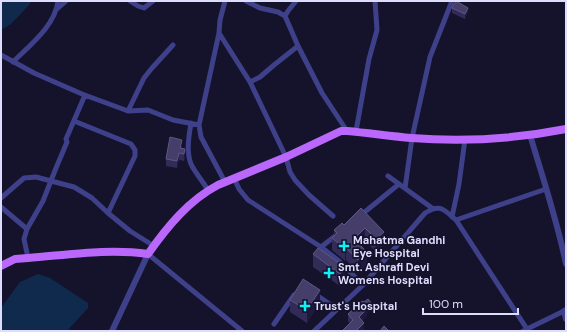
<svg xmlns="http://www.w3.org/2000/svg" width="567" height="332" font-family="'DM Sans',sans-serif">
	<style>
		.water { fill: #0f2a4d }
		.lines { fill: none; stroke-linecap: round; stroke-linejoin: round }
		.minor { stroke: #3e4089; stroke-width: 5 }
		.tertiary { stroke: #3e4089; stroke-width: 6 }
		.primary { stroke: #ba67fb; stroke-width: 8 }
		.wall { fill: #322b58 }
		.shaded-wall { fill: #1f193f }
		.building { fill: #453e6a; stroke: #5d5781 }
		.poi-dot { fill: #0ef1f9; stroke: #15122b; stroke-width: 1.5 }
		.labels { text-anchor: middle; stroke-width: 3.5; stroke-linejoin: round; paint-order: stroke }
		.poi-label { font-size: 11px; font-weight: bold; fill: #dfddfe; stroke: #15122b; text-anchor: start }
	</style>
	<rect width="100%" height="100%" fill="#15122b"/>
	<path class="water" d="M1,1H30V4L11,24L1,30Z
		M38,274L50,278L88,303V308L67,331H1V308L20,282Z"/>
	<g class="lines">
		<path class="minor" d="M130,1L138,6L144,8L153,1
			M246,1L260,8L278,12L285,16L288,11L296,1
			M57,9L66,1
			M285,16L298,46L322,93L347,131
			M219,33L250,82L286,157L290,172L295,180L309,195L333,216
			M1,55L34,73L82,94L128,111L148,110L173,120L199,125L219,33L220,20L225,1
			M13,62C30,45 55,26 58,1
			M250,82L260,77L274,65L298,46
			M128,111L144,78L152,68L173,45
			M74,121L131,144L135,150V156L108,213
			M191,123C189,135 186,152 191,164C194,171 204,183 208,190
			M199,125L201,137L225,182
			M356,131L369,59L377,30L375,1
			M388,176L432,208
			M234,178L239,189L248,200L321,247L339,261L363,285
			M405,188L412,138L430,57L452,1
			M1,198L24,178L36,177L74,187L92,198L108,213L130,231L154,246
			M1,207L27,229
			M361,215L399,184
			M452,217L459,184L465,139
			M456,220L546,189
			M321,247L339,233
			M148,254L242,331
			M28,258L24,239L27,229L43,201L56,168L67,142L66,139L85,95
			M315,294L337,309
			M274,324L294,295
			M314,331L363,285L425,213C441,203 444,210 456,220L527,329
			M523,331L564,311"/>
		<path class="tertiary" d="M530,135C543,178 557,220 566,264
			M566,310L564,311L566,319
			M112,331L148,254"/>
		<path class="primary" d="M1,266L15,259L28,258C67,255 109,248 148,254C167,227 189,200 218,185L286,157L341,131H347C368,133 390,136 411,138C462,142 515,139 566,129"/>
	</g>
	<path class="wall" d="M452,8L468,12L465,19L452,13Z
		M182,146V148L185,156L184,161L179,160L177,168L166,166V159Z
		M361,208L384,244L376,252L365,241L360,246L367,264L358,273L346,260L345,261L332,250V238L334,237V230L344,225Z
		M313,254L345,267V279L340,286L313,267Z
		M290,300L320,302L307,323L290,312Z
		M372,310L367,313V316L362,320L364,330L362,331H342L350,323L348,321V314Z"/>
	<path class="shaded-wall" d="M468,8V12L465,19V14Z
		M185,149V156L184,161V154Z
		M179,153V160L177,168V161Z
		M365,228V241L354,252V239Z
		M384,232V244L376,252V239Z
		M346,248V260L345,261V249Z
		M367,252V264L358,273V260Z
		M345,267V279L340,286V274Z
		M320,290V302L307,323V310Z
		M372,304V310L367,313V316L359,324V317L365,307Z
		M364,323V330L362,331H356Z"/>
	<path class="building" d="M456,1L468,8L465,14L452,8Z
		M170,137L182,140L180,148L185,149L184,154L179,153L177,161L166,159Z
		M361,208L384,232L376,239L365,228L354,239L367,252L358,260L346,248L345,249L332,238L337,233L334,230L342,223L344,225Z
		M318,248L345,267L340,274L313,254Z
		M303,279L320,290L307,310L290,300Z
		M368,299L372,304L365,307L367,309L359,317L364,323L356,331H342L353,320L348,314L362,301L364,302Z
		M384,326L389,331H380Z"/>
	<g class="poi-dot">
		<path d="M342 240h4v4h4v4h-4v4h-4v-4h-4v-4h4z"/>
		<path d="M327 267h4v4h4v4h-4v4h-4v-4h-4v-4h4z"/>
		<path d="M303 300h4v4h4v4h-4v4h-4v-4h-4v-4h4z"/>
	</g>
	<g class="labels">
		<g class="poi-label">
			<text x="353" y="244">Mahatma Gandhi<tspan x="353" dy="13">Eye Hospital</tspan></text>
			<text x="338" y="271">Smt. Ashrafi Devi<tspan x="338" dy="13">Womens Hospital</tspan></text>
			<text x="314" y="310">Trust's Hospital</text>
		</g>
	</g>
	<rect width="567" height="332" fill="none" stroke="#dfddfe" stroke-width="4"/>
	<path d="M423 308v6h95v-6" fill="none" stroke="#dfddfe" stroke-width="2"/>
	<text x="429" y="308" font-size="12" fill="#dfddfe" stroke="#15122b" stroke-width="3" paint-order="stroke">100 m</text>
</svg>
